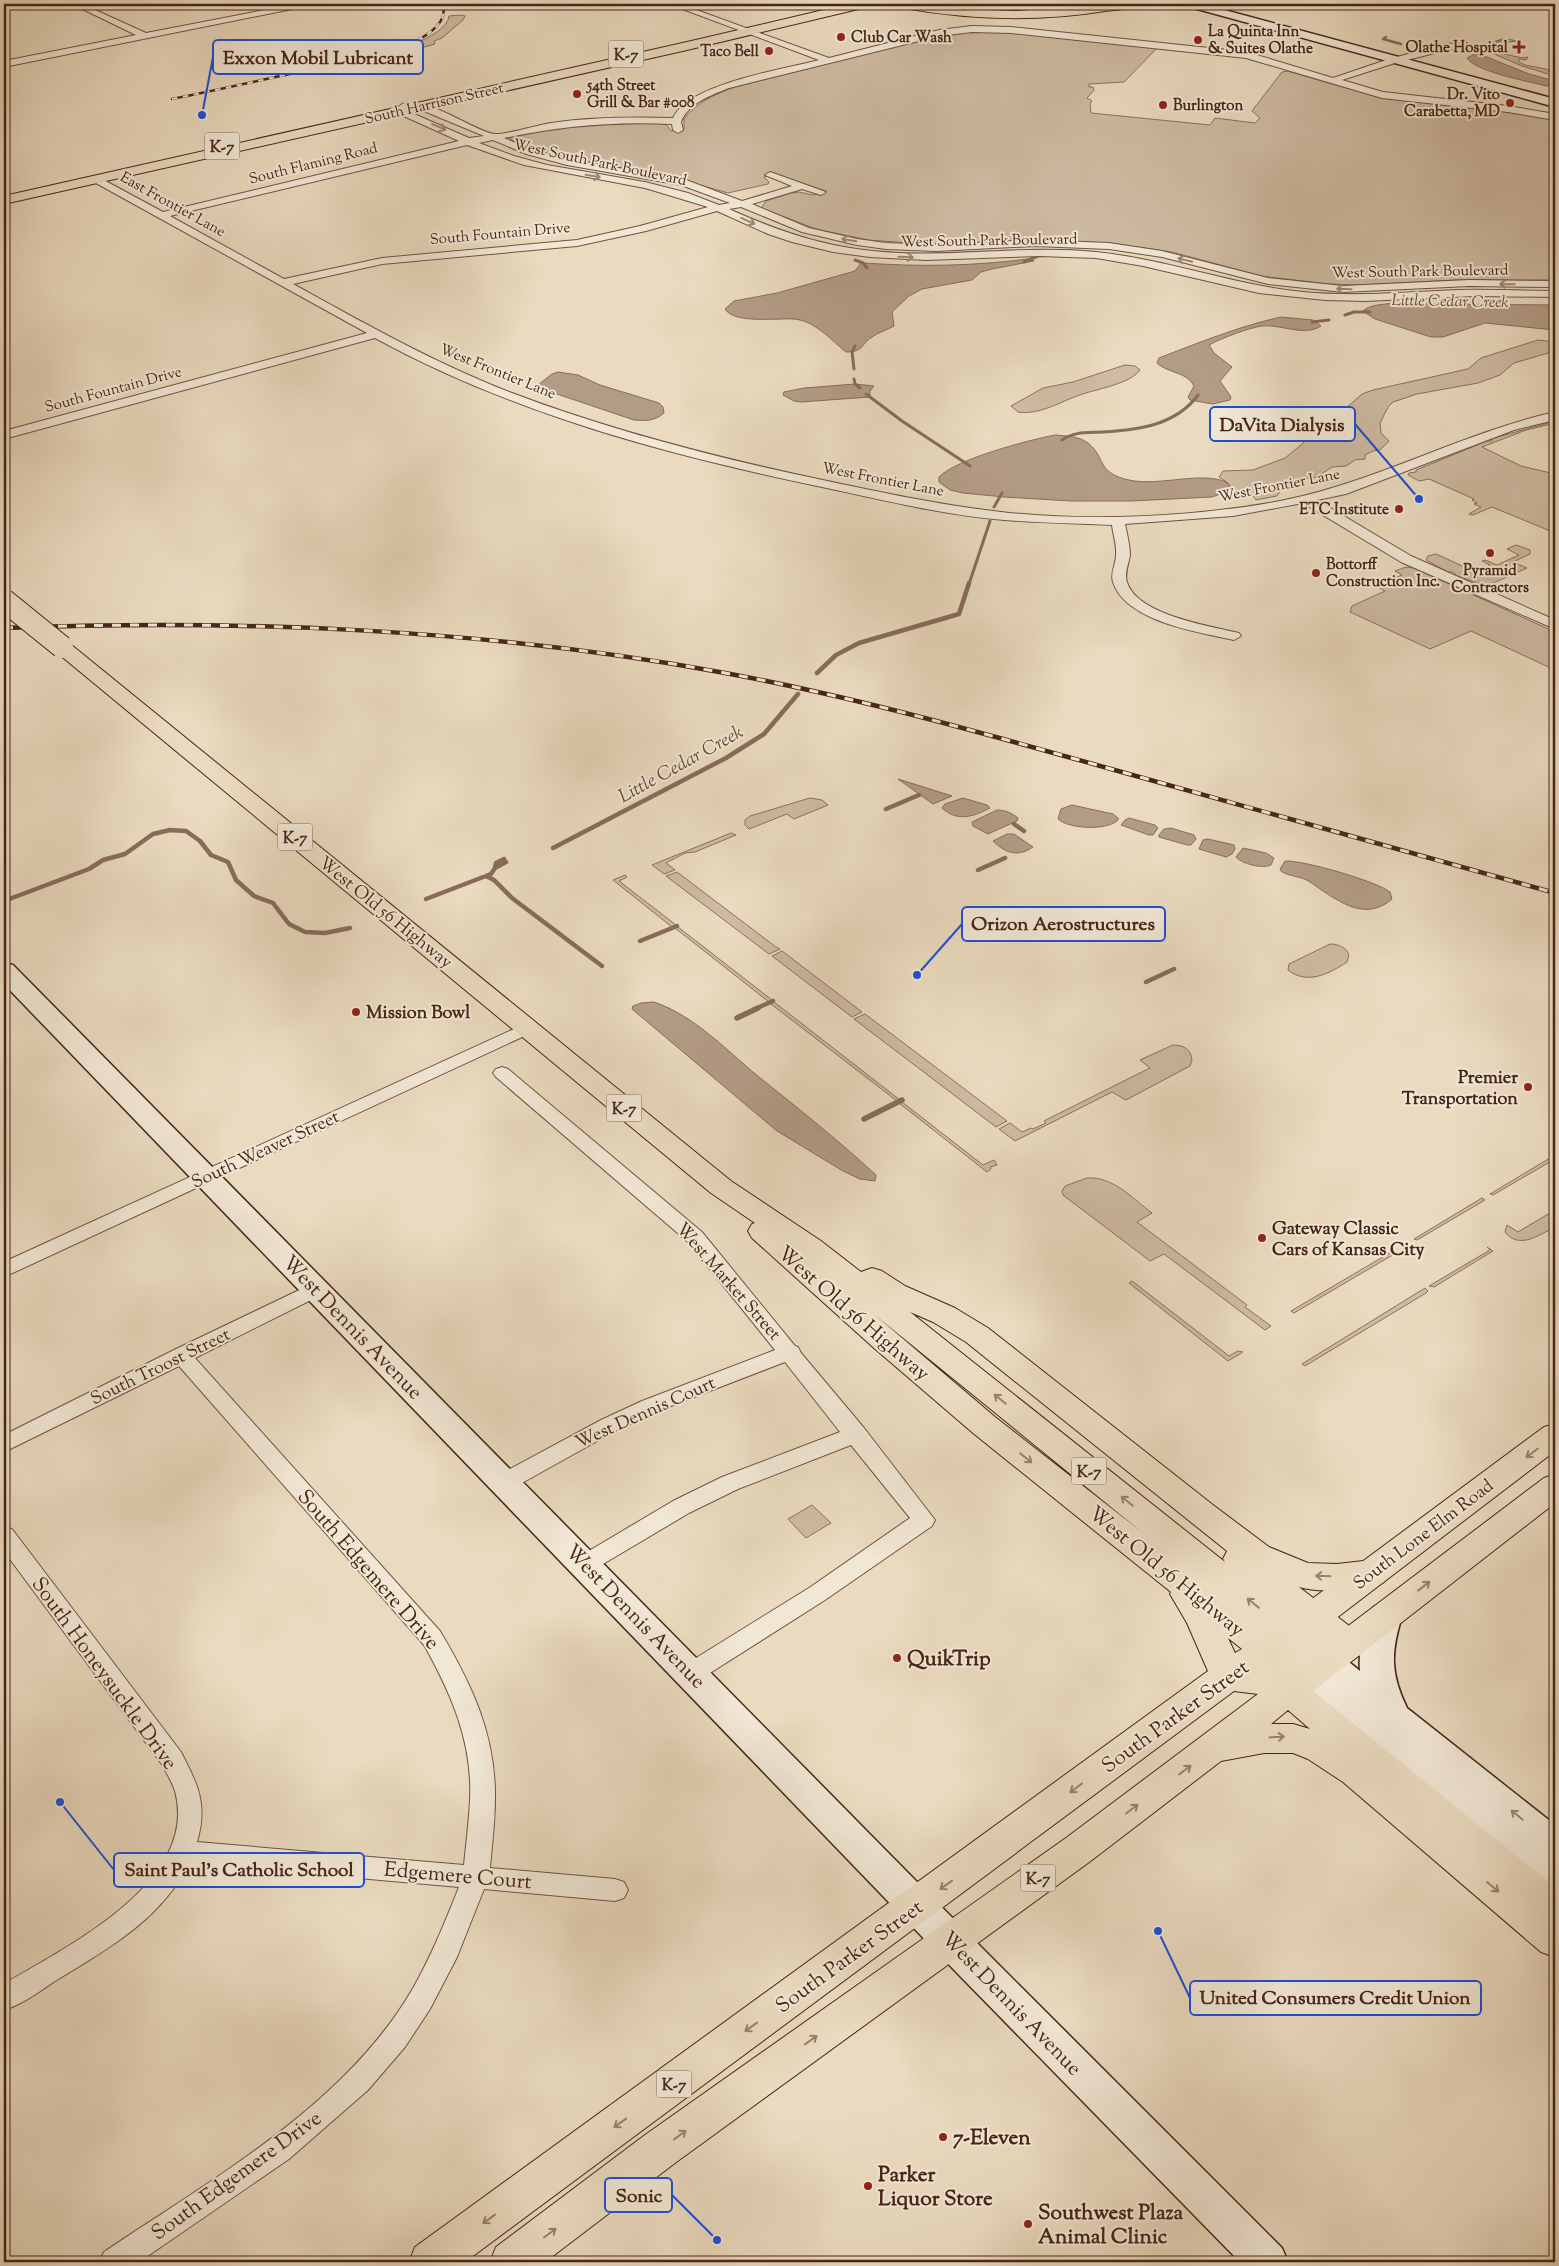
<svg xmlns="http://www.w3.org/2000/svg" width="1559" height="2266" font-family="'Sorts Mill Goudy',serif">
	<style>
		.green { fill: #cebba2; stroke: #8b705c }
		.water { fill: #b39c86; stroke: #886c5a }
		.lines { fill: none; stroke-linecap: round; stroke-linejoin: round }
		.stream-far3 { stroke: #886c5a; stroke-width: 2.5 }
		.stream-far2 { stroke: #886c5a; stroke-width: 3 }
		.stream-far1 { stroke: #886c5a; stroke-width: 4.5 }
		.stream { stroke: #886c5a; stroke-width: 5.5 }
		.street-casing { stroke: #705241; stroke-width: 2 }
		.secondary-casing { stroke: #482517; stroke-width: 3 }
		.primary-casing { stroke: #482517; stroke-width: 2 }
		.highway-casing { stroke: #482517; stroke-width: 2 }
		.street { fill: #f1e7d5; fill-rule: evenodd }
		.secondary { fill: #f1e7d5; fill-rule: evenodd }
		.primary { fill: #eadabf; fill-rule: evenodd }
		.highway { fill: #eadabf; fill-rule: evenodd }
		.rail-far1-casing { stroke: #482517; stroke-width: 2.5 }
		.rail-casing { stroke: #482517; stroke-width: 4.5 }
		.rail-far1 { stroke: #f1e7d5; stroke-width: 2; stroke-dasharray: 5.5; stroke-linecap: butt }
		.rail { stroke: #f1e7d5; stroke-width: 3; stroke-dasharray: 9; stroke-linecap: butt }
		.highway-bridge-casing { stroke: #482517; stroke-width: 24; stroke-linecap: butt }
		.highway-bridge { stroke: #eadabf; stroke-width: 22 }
		.oneway { stroke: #9c8676 }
		.oneway2 { stroke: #99806b }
		.poi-dot { fill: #8f2418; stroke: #f1e7d5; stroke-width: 2 }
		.labels { text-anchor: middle; stroke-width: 4; stroke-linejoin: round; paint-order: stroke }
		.far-poi-label { font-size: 15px; font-weight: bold; fill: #482517; stroke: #f1e7d5; text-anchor: start }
		.far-street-label { font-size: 15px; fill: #482517; stroke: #f1e7d5 }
		.shield { fill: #f1e7d5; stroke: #7b5f50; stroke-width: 1 }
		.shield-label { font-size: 16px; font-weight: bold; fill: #482517 }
		.far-water-label { font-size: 16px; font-style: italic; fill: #684938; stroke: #f1e7d5 }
		.street-label { font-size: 18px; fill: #482517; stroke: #f1e7d5 }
		.poi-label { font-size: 18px; font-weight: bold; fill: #482517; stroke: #f1e7d5; text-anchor: start }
		.water-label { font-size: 19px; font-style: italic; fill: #684938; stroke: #f1e7d5 }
		.near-street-label { font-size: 21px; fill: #482517; stroke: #f1e7d5 }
		.near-poi-label { font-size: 21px; font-weight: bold; fill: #482517; stroke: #f1e7d5; text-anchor: start }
		.leader { fill: none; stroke: #1d4ed8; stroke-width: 2 }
		.callout-dot { fill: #1d4ed8; stroke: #f1e7d5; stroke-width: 2 }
		.callout { fill: #f1e7d5; stroke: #1d4ed8; stroke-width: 2 }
		.callout-label { font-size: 19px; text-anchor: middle; font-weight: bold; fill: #482517 }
	</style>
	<rect width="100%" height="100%" fill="#eadabf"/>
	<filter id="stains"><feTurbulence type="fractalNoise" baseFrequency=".004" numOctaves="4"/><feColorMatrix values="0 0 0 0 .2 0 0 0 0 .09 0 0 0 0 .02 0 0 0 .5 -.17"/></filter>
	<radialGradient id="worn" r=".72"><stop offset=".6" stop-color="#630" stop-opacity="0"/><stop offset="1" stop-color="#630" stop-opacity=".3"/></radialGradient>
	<path class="green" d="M460,15L465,16L463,20L442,38L434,41L435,44L414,50L413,53H406L404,56C391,59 373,67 360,65L362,61C382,56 447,38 449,16Z
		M968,32H1006L1157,48L1124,82L1089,84V87H1093L1094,90L1087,98L1092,101L1090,104L1091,113L1210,125L1215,118L1255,123L1260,118L1252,111L1282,72L1287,71L1378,97L1483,108L1555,119V280H1456L1359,285L1329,284L1261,276L1172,252L1110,243L1042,240L925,244L868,240L816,229L764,209L762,207L766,201L791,193L799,192L813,195L826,191L774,174L764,177L769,182L768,184L728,193L668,176L559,157L540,152L509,139C525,125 639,119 662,124C667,124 668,127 671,131L684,129V119C697,102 715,94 735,87L941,35Z
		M1502,39H1505L1486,45L1508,39L1517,41L1507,42L1491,47L1494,49L1491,51L1522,58L1528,57L1526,60L1519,59V62L1525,65L1555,71H1548L1555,76L1522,66L1478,47Z
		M1538,340L1555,342V351L1514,363L1500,375L1478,383L1417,394L1393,402L1388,407L1380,423L1381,433L1389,441L1380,450L1373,451L1365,455V459L1355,460L1346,466L1332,467L1317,477L1297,480L1281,490L1277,496L1256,500L1251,493L1232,492L1228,483L1219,477L1223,471L1253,470L1285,458L1301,445L1325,419L1345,409L1362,394L1373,390L1468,369L1481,358Z
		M1125,365L1135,366L1140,370C1129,385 1094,389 1077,396C1058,403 1039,415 1018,412L1011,406L1043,388L1073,382Z
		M1555,421V423L1526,430L1482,447L1521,466L1555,474V533L1492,507L1473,515L1469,514L1481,507L1474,504L1477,503L1472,500L1474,499L1429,479L1419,481L1408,475L1409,473L1416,472V470L1487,441H1492L1491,440L1494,438Z
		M1516,545L1530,550V554L1513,562L1527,568L1491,584L1483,585L1457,576L1453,572H1448L1426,560L1428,556L1436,554L1478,573L1490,565L1482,561L1485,560L1497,565L1519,555L1507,549Z
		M1406,567L1414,568L1555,632V670L1471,631L1430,649L1350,612L1352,606L1385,591L1376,586L1402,575L1395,571Z
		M810,798L822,800L828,805L794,819L787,814L749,829L745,825V820L750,816Z
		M731,833L736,835L695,852L685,853L666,863L675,870L664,874L652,865Z
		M677,872L776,947L780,949L769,954L666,876Z
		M625,875L627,877L619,881L676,925L672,927L613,880Z
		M678,927L772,1000L769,1002L675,928Z
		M1330,944C1338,944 1346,947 1349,955L1347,962C1329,974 1307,985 1288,970L1289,964Z
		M782,951L786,954L862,1012L852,1017L772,956Z
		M774,1002L900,1100L897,1101L771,1004Z
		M865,1014L869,1017L1007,1121L996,1127L854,1019Z
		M1173,1045C1183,1045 1191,1049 1192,1060L1190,1066L1126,1100L1112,1092L1015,1141L999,1129L1010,1123L1022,1132L1031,1128L1033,1129L1046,1123L1044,1121L1150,1068L1140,1060Z
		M902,1102L983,1165L994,1160L997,1165L990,1167L991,1169L987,1172L899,1103Z
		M1555,1155V1159L1493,1195L1490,1194Z
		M1087,1178C1113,1176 1133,1199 1152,1213L1137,1222L1247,1305L1245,1307L1271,1326L1265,1330L1164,1254L1150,1261L1063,1195L1062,1191L1065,1186Z
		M1482,1198L1485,1200L1417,1240L1414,1239Z
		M1555,1210V1227C1539,1235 1519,1250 1505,1232L1507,1225L1518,1232Z
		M1487,1247L1493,1251L1434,1287L1429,1286L1490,1250Z
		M1393,1251L1396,1253L1294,1313L1291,1311Z
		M1132,1281L1229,1356L1238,1351L1243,1352L1228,1361L1129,1283Z
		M1425,1288L1428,1291L1426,1293L1305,1366L1302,1364Z
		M812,1505L831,1523L806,1538L788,1519Z"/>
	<path class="water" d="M1477,53L1529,74L1555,81V85L1546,86C1528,81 1476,72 1467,58Z
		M1028,259L1034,261L992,269L981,272L972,280L922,289L909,296L892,312L894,326C887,330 879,332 872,337C860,345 864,352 846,352C830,339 814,320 793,319C777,318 734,324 725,309L734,301L777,293L855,271L861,263H865C920,267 973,266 1028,259Z
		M1434,304L1555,305V330L1485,323L1443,337H1431L1375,319L1363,311C1373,300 1419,304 1434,304Z
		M1281,317L1313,320L1321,326C1304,337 1281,324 1262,326C1248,328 1222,338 1209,345L1214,353L1232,367L1220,381L1231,397L1230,400L1213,404L1190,400L1188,397L1194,386C1188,372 1167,373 1157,363L1159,358C1198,343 1240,326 1281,317Z
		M558,372L578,375L600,385L659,403L663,407L664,413C655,421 646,421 634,420L539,388L538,385L552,374Z
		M855,384L874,386L870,391V397L801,402L794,401L783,395L784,392L804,388Z
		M1055,435C1066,436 1079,436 1088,443C1106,457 1096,473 1129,480C1159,487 1203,470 1228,483L1231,490L1212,497L1131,501H1071L1004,497L963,493L950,490L939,482V477C956,459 1029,440 1055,435Z
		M898,779L952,796L933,804Z
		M963,798L987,805L990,808C973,817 957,822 942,808L945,804Z
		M1072,805L1113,814L1118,818V820C1107,831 1069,829 1058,819L1061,809Z
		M997,810C1005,810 1012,813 1018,818L1017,821L988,834L973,826L972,822Z
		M1129,818L1155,825L1158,828L1153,835H1149L1121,825L1125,820Z
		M1171,828L1194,835L1196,839L1191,845H1187L1159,837V835L1164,829Z
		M1007,834H1014L1033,847C1019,857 1006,854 993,841Z
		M1208,839L1234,845L1235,849L1232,854L1226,857L1199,849L1203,840Z
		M1243,848L1266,853L1274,858L1271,865C1262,869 1242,864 1236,857Z
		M1285,861C1303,860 1376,881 1390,892L1392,899C1364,924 1334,898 1310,882C1302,876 1289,877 1281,871L1280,869Z
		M654,1002C695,1016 726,1050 759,1077C799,1109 838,1140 876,1175L875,1181L860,1179L843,1171L777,1131L632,1009L633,1006L641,1003Z"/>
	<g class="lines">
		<path class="stream-far3" d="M1386,37L1383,39L1401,44"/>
		<path class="stream-far2" d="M855,260L863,263L867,268
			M1024,262L1038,256
			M1345,315L1354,312H1370
			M1312,322L1329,320
			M854,369L852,352L855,346
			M854,379L855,384L860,388
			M866,394L902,421L970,466
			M1062,440C1075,431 1088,433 1103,432C1139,430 1176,425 1198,395
			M994,507L1002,493
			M969,584L990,521"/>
		<path class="stream-far1" d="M817,673L836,655L859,643L959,614L969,583
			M886,809L919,795
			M1014,824L1024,831
			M553,848L726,758L764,734L798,694
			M495,868L496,863L504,859
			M978,870L1005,858
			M486,876L494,880L512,898L602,966
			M426,899L491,874L495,868L506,862
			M4,901L89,869L103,860L125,854L153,834L170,830L186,831L200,841L211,855L228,862L236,880L254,896L273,903L289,924L305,932L325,933L350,928
			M1069,931L1096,918
			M640,941L677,926
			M1146,982L1174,969
			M755,1009L773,1001"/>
		<path class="stream" d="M737,1018L758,1008
			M864,1119L902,1100"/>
		<defs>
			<path id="street" d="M72,4H82L146,33L296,4H311L307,6L4,67V61L136,35Z
				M669,4H680L829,58L939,30L972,26L1011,27L1247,52L1333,78L1389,59L1447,44L1467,43V47L1447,50L1395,63L1342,80L1383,92L1508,106L1555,114V120L1508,112L1382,98L1246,58L1011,33L972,32L939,36L729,88C712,95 688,103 681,122L683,130L678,133L673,130L672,124C615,121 560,126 504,138L532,150L568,159L686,180L742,201L792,186L765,175L770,172L773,173L826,192L821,195L802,189L752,204L809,228L857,239L886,243L936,245L1035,240L1109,243L1162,251L1268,278L1343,286L1469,280L1555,281V287L1469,286L1343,292L1268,284L1162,257L1109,249L1035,246L936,251L886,249L857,245L802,232L741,207L729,209C787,235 835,250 899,253C965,256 1031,245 1096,252C1166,259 1233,285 1303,292C1355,297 1406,292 1458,290C1490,289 1523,291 1555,291V297L1475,296L1365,301L1325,300L1259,293L1143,266L1096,258L1040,256L926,260L870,257L833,252L792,242L768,234L717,211L646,231L577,246L382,264L293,284C364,323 436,364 512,393C612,431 714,457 818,479C879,492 939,505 1001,512C1089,522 1197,517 1285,500C1378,481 1462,433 1555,412V420L1514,430L1346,494L1317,500L1411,556L1555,620V629L1401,562L1303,503L1233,516L1125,524C1127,534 1130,545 1130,555C1129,563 1124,573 1127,582C1137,615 1210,626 1239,633L1241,636L1234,640C1199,632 1126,622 1113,582C1110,573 1116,564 1116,555C1117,545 1113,535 1112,525C1076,523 1040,523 1004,520C943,515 883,500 822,487C668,455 514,414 375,338L4,439V431L367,333L94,182V178H100L163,212L459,141L397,113L395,111C410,83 473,132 495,134C505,135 538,125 551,123C592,117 633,117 673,118C687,84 785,69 819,60ZM406,108L419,109L484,136L469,138L405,110ZM493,140L526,154L567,165L681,185L730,203L719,205L688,193L645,182L547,165L514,156L479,143ZM467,145L524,165L645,188L708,207L640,226L577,240L382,258L284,279L170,216Z
				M527,1023L533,1024L536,1028L533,1032L4,1277V1262Z
				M502,1067L508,1069L702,1232L795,1346L798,1347L801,1353L864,1428L935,1520L932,1526L825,1600L699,1680L691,1683L683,1680L679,1673L683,1666L809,1588L910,1518L851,1445L738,1489L689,1513L593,1570L585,1573L577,1570L574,1564L577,1558L673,1501L722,1477L840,1432L785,1362L658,1411L617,1430L513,1488L505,1490L497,1488L494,1482L497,1476L601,1420L642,1401L775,1350L688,1242L496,1077L493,1073L496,1069Z
				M316,1282L323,1284L326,1289L323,1294L195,1358L440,1631C472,1685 496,1735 495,1799C495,1822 492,1845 490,1868L615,1879L624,1882L628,1890L624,1898L615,1901L484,1889L457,1957L430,2009L405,2047L368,2090L289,2159L139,2262H99L104,2252C212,2179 344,2106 412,1990C431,1957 445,1922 459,1887L189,1863C162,1918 111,1947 60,1978C42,1989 24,2004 4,2010V1984C66,1947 200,1882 175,1791C172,1782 167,1774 163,1766L4,1551V1527L12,1529L181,1752C198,1785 208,1804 197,1842L464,1865C466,1844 469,1822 470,1800C473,1743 451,1693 424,1645L179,1366L4,1452V1435L174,1350Z"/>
			<path id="secondary" d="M1184,4H1202L1555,99V107L1186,6Z
				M4,963L13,965L986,1952L1282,2248L1288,2262H1240L960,1976L4,984Z
				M1386,1603L1398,1607L1402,1616C1391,1652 1390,1673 1407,1708L1555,1825V1897L1542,1893L1292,1688L1287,1679L1292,1670L1304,1666L1313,1669L1309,1662L1314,1653L1326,1649L1338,1653L1360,1671C1358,1649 1365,1626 1374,1607Z"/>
			<path id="primary" d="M1555,1424V1451L1309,1639L1297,1642L1285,1639L1280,1629L1285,1619L1544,1427Z
				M1555,1474V1503L1343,1668L1331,1672L1319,1668L1314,1658L1319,1648L1544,1478Z"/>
			<path id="highway" d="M849,4H869L867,7L687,50L4,204V196L687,42Z
				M898,4H923L960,9L1016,11L1107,4H1134C1128,10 1114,10 1105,11C1038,22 971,20 904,8Z
				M1172,4H1199L1200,5C1194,11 1178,10 1172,4Z
				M62,641L69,643L731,1181L821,1241L861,1272L872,1268L882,1271L905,1286L955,1308L988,1328L1213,1505L1269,1547L1308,1563L1337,1564L1372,1560L1384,1564L1389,1573L1384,1582C1361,1589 1322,1594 1299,1587L1361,1635L1366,1645L1361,1655L1349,1659L1340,1656L1343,1662L1338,1672L1313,1691L1555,1887V1957L1541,1952L1343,1782L1308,1759L1293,1753H1264L1221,1761L1092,1860L675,2163L545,2262H490L496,2247L645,2135L1066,1838L1258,1694L1234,1691L465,2262H409L415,2247L1208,1671L1187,1623L1170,1594L1171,1592L973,1433L874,1348L752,1238L748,1231L752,1224L755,1223L711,1193L55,651L52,647L55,643ZM910,1312L933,1322L966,1342L1227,1551L1223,1559L1225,1562ZM875,1315L1143,1533L995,1417ZM1228,1638L1242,1649L1235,1653ZM1288,1710L1310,1729L1293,1724H1271Z"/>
		</defs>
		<use href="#street" class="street-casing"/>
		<use href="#secondary" class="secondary-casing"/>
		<use href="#primary" class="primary-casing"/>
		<use href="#highway" class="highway-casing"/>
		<use href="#street" class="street"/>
		<use href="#secondary" class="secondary"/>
		<use href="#primary" class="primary"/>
		<use href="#highway" class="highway"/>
		<defs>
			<path id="rail-far1" d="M172,99C208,92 244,84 280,76C311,70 456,51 443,4"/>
			<path id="rail" d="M4,628C246,619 486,629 725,673C855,697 983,733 1111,769C1259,810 1407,852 1555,893"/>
		</defs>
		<use href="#rail-far1" class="rail-far1-casing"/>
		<use href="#rail" class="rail-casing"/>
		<use href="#rail-far1" class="rail-far1"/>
		<use href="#rail" class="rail"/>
		<defs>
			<path id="highway-bridge" d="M4,600L62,647"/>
		</defs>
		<use href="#highway-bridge" class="highway-bridge-casing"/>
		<use href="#highway-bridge" class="highway-bridge"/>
	</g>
	<defs><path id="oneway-shaft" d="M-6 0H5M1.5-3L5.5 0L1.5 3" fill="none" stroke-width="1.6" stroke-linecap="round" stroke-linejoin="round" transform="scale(1.25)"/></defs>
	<g class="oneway">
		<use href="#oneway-shaft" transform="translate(439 127) rotate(23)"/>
		<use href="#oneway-shaft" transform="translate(593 176) rotate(9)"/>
		<use href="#oneway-shaft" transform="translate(748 221) rotate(24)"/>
		<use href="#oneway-shaft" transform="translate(849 240) rotate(-170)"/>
		<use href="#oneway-shaft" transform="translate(906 257) rotate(2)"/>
		<use href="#oneway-shaft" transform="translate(1185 260) rotate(-166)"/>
		<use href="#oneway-shaft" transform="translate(1507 284) rotate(-179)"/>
		<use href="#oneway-shaft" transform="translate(1344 289) rotate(-178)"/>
		<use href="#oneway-shaft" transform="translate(1517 1815) rotate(-141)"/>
	</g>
	<g class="oneway2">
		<use href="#oneway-shaft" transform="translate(1000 1399) rotate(-141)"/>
		<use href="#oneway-shaft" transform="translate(1532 1453) rotate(143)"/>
		<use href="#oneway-shaft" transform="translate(1026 1458) rotate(39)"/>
		<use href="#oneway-shaft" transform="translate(1127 1501) rotate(-141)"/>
		<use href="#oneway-shaft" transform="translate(1323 1576) rotate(-178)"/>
		<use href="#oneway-shaft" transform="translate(1424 1586) rotate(-38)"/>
		<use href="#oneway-shaft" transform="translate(1253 1603) rotate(-141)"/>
		<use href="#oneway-shaft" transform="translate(1277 1737) rotate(-3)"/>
		<use href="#oneway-shaft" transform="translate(1185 1770) rotate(-37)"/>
		<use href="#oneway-shaft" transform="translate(1076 1788) rotate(143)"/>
		<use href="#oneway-shaft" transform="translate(1132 1809) rotate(-37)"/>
		<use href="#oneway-shaft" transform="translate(946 1885) rotate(144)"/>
		<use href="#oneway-shaft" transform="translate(1493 1887) rotate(40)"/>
		<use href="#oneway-shaft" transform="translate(751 2027) rotate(144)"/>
		<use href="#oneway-shaft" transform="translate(811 2040) rotate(-36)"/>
		<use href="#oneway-shaft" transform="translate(620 2123) rotate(144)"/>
		<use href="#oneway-shaft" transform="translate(680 2135) rotate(-36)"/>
		<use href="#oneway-shaft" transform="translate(489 2219) rotate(144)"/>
		<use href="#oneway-shaft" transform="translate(550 2233) rotate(-37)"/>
	</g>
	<g class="poi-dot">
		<circle cx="841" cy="37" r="5"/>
		<circle cx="1198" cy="40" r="5"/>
		<path d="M1516.5 39.5h5v5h5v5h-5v5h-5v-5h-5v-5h5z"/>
		<circle cx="769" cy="51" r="5"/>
		<circle cx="577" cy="94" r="5"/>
		<circle cx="1510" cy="103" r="5"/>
		<circle cx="1163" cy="105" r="5"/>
		<circle cx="1399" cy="509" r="5"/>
		<circle cx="1490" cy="553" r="5"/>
		<circle cx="1316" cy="573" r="5"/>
		<circle cx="356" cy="1012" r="5"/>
		<circle cx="1528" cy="1087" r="5"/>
		<circle cx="1262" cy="1238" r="5"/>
		<circle cx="897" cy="1658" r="5"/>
		<circle cx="943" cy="2137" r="5"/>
		<circle cx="868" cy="2186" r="5"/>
		<circle cx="1028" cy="2224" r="5"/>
	</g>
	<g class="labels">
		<g class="far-poi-label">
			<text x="1208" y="36">La Quinta Inn<tspan x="1208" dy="17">&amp; Suites Olathe</tspan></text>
			<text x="851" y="42">Club Car Wash</text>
			<text x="1508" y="52" text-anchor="end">Olathe Hospital</text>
			<text x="759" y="56" text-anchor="end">Taco Bell</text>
			<text x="587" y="90">54th Street<tspan x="587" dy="17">Grill &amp; Bar #008</tspan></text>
			<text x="1500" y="99" text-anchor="end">Dr. Vito<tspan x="1500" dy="17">Carabetta, MD</tspan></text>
			<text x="1173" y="110">Burlington</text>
			<text x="1389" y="514" text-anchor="end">ETC Institute</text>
			<text x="1326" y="569">Bottorff<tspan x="1326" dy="17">Construction Inc.</tspan></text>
			<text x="1490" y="575" text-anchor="middle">Pyramid<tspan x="1490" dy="17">Contractors</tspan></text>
		</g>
		<g class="far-street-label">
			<text transform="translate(434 103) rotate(-13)" y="5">South Harrison Street</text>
			<text transform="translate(600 162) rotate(12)" y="5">West South Park Boulevard</text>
			<text transform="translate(313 163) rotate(-14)" y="5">South Flaming Road</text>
			<text transform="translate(173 204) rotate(29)" y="5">East Frontier Lane</text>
			<text transform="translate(500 233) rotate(-5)" y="5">South Fountain Drive</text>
			<text transform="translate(989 240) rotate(-1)" y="5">West South Park Boulevard</text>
			<text transform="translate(1420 271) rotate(-1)" y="5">West South Park Boulevard</text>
			<text transform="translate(498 371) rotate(22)" y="5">West Frontier Lane</text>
			<text transform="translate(113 389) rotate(-15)" y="5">South Fountain Drive</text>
			<text transform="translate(883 479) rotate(11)" y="5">West Frontier Lane</text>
			<text transform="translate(1279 485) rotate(-11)" y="5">West Frontier Lane</text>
		</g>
		<g class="shield">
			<rect x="608.5" y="40.5" width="35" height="27" rx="4"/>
			<rect x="204.5" y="132.5" width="35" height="27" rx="4"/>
			<rect x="277.5" y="823.5" width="35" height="27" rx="4"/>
			<rect x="606.5" y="1094.5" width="35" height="27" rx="4"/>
			<rect x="1071.5" y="1457.5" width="35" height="27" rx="4"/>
			<rect x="1020.5" y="1864.5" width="35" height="27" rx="4"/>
			<rect x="656.5" y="2070.5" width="35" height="27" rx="4"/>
		</g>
		<g class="shield-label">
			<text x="626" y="60">K-7</text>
			<text x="222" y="152">K-7</text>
			<text x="295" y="843">K-7</text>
			<text x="624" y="1114">K-7</text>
			<text x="1089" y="1477">K-7</text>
			<text x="1038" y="1884">K-7</text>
			<text x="674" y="2090">K-7</text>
		</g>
		<g class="far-water-label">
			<text transform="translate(1450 300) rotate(1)" y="6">Little Cedar Creek</text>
		</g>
		<g class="street-label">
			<text transform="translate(386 912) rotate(39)" y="6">West Old 56 Highway</text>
			<text transform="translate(265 1149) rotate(-25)" y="6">South Weaver Street</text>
			<text transform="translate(729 1281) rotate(49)" y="6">West Market Street</text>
			<text transform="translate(160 1366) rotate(-26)" y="6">South Troost Street</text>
			<text transform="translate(645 1412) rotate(-24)" y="6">West Dennis Court</text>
			<text transform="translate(1423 1534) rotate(-37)" y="6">South Lone Elm Road</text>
		</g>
		<g class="poi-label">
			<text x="366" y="1018">Mission Bowl</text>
			<text x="1518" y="1083" text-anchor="end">Premier<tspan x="1518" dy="21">Transportation</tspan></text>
			<text x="1272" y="1234">Gateway Classic<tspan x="1272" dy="21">Cars of Kansas City</tspan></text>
		</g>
		<g class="water-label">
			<text transform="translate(680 763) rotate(-29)" y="7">Little Cedar Creek</text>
		</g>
		<g class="near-street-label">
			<text transform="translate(854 1313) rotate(41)" y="7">West Old 56 Highway</text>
			<text transform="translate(353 1327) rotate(46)" y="7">West Dennis Avenue</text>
			<text transform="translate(369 1569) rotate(49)" y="7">South Edgemere Drive</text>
			<text transform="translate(1167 1571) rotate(39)" y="7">West Old 56 Highway</text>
			<text transform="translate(636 1616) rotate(46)" y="7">West Dennis Avenue</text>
			<text transform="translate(105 1673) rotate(54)" y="7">South Honeysuckle Drive</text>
			<text transform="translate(1175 1716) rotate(-36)" y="7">South Parker Street</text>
			<text transform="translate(458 1875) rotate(5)" y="7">Edgemere Court</text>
			<text transform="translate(849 1956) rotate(-36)" y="7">South Parker Street</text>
			<text transform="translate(1012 2003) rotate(46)" y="7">West Dennis Avenue</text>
			<text transform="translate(236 2175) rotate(-36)" y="7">South Edgemere Drive</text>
		</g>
		<g class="near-poi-label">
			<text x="907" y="1665">QuikTrip</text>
			<text x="953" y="2144">7-Eleven</text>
			<text x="878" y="2181">Parker<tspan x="878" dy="24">Liquor Store</tspan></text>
			<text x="1038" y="2219">Southwest Plaza<tspan x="1038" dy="24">Animal Clinic</tspan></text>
		</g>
	</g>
	<path class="leader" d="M202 115L213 57M1419 499L1355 424M917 975L962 924M60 1802L114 1870M1158 1931L1190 1998M717 2240L672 2195"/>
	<g class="callout-dot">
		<circle cx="202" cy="115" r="5"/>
		<circle cx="1419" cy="499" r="5"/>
		<circle cx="917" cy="975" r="5"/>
		<circle cx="60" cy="1802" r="5"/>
		<circle cx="1158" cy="1931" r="5"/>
		<circle cx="717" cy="2240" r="5"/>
	</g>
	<g class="callout">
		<rect x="213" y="40" width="210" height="34" rx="5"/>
		<rect x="1210" y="407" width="145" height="34" rx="5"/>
		<rect x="962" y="907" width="203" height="34" rx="5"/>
		<rect x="114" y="1853" width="250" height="34" rx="5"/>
		<rect x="1190" y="1981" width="291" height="34" rx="5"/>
		<rect x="605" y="2178" width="67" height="34" rx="5"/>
	</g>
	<g class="callout-label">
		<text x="318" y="64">Exxon Mobil Lubricant</text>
		<text x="1282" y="431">DaVita Dialysis</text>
		<text x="1063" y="930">Orizon Aerostructures</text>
		<text x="239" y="1876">Saint Paul's Catholic School</text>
		<text x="1335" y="2004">United Consumers Credit Union</text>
		<text x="639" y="2202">Sonic</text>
	</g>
	<rect width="1559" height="2266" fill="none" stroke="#eadabf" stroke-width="20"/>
	<rect x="5" y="5" width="1549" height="2256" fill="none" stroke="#482517" stroke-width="2.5"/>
	<rect x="10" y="10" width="1539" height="2246" fill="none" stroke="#482517"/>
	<rect width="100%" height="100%" filter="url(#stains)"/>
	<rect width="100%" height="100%" fill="url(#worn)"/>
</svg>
